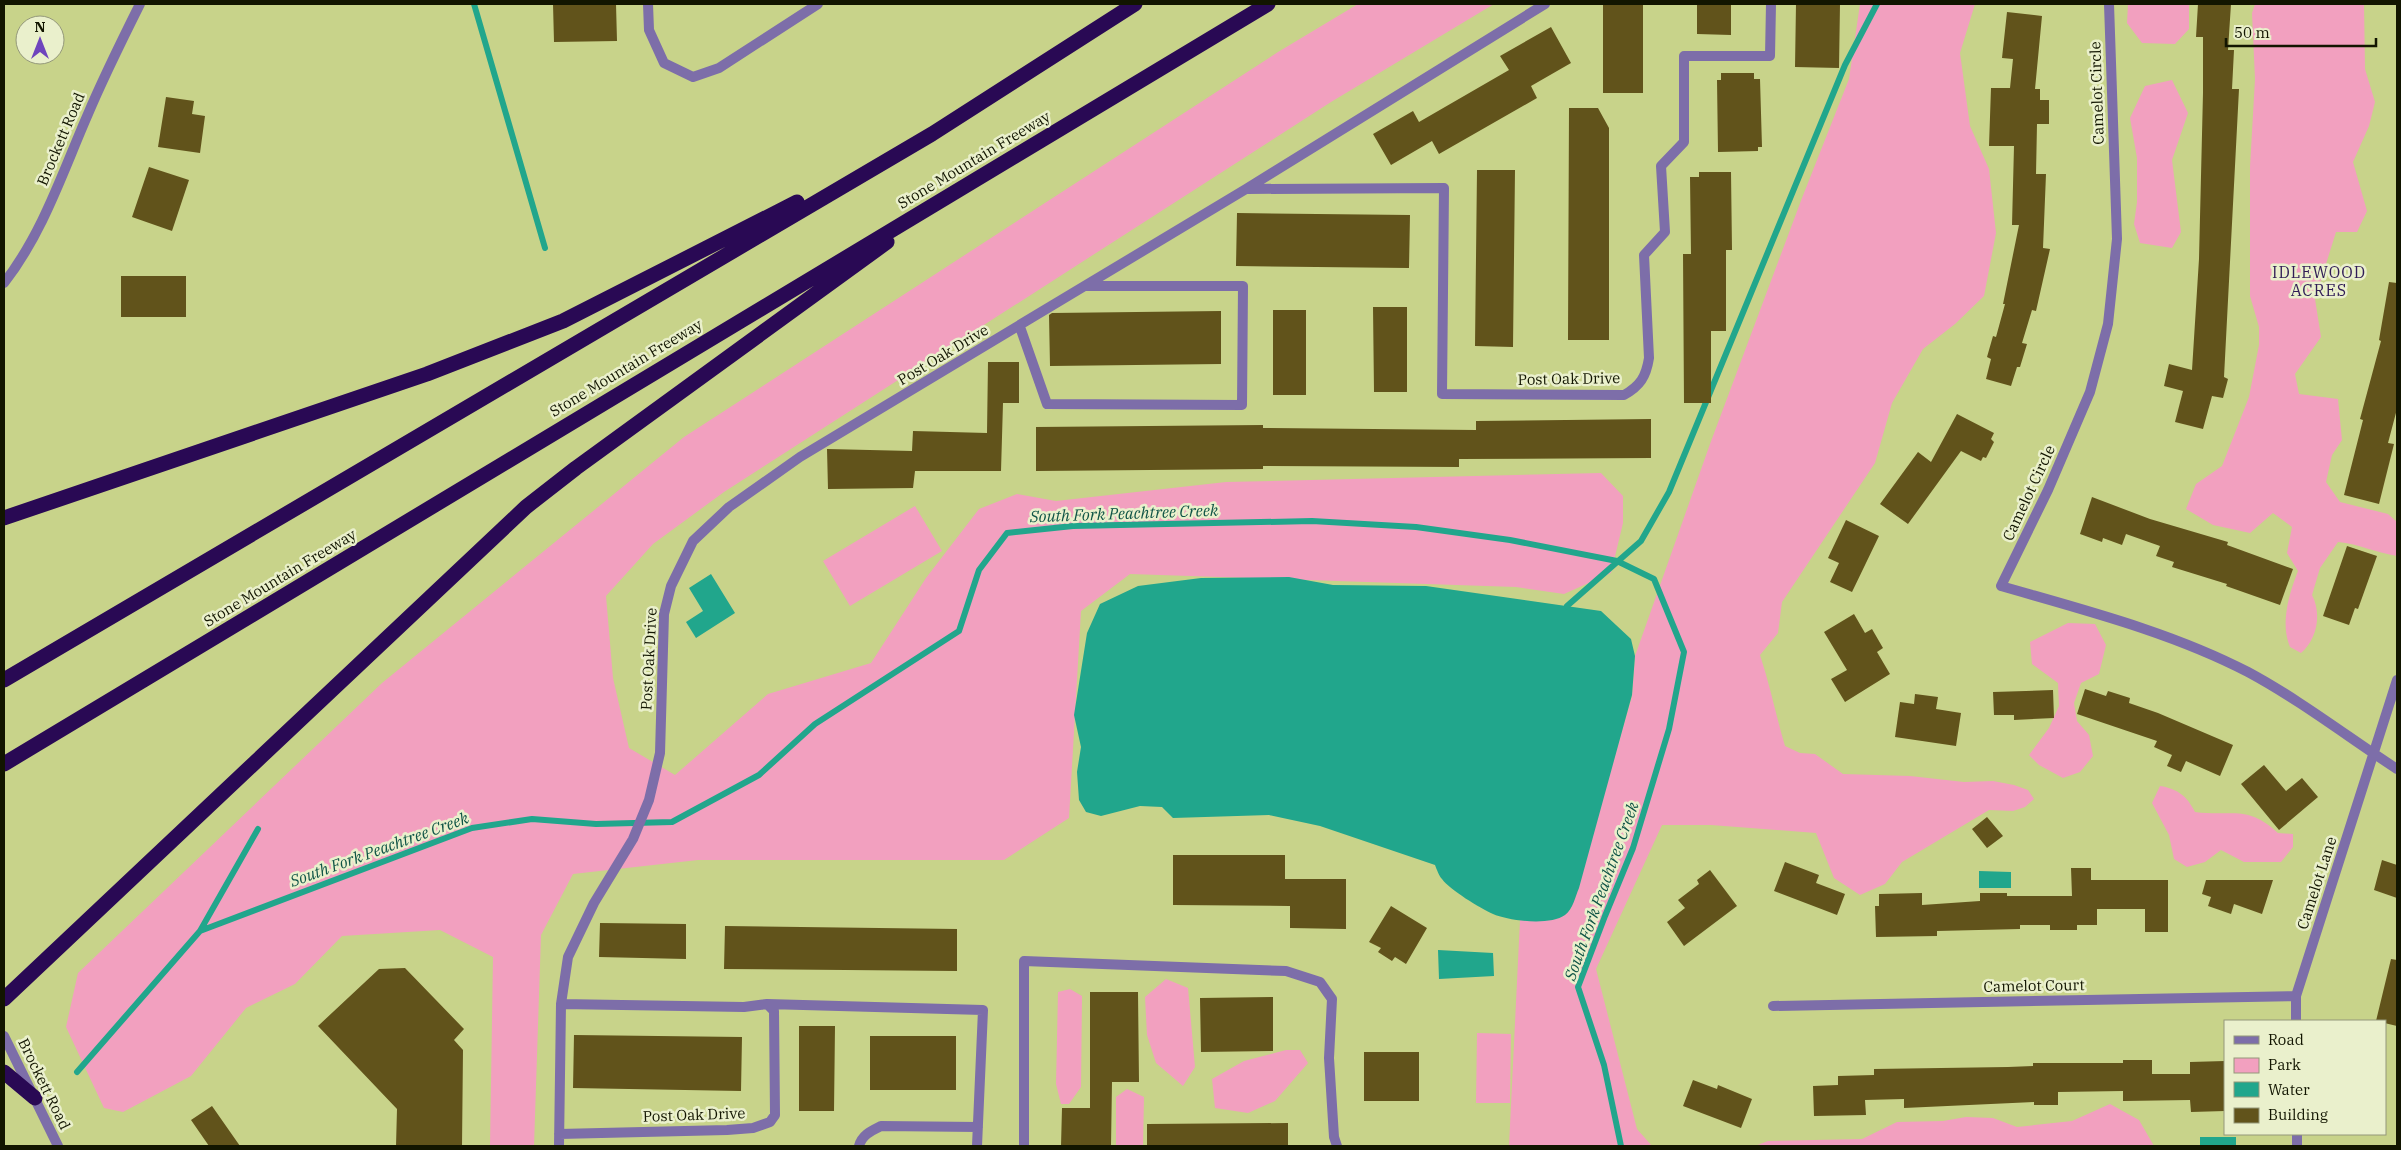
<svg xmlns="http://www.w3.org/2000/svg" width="2401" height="1150" font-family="'IBM Plex Serif',serif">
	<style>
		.green { fill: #f2a0bf }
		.water { fill: #21a68c }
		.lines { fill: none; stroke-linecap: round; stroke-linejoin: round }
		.stream { stroke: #21a68c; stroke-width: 6 }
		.building { fill: #61531b }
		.minor { stroke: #7d6ea9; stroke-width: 10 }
		.tertiary { stroke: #7d6ea9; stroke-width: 10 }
		.motorway { stroke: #290954; stroke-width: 15 }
		.labels { text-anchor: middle; stroke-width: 5; stroke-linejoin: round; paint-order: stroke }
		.street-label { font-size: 15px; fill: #121500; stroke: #eaf0cc }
		.neighbourhood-label { font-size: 16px; letter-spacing: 1px; fill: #301c56; stroke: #eaf0cc }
		.water-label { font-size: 16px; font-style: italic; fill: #0f5446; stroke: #eaf0cc }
	</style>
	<rect width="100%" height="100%" fill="#c8d38a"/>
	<path class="green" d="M1358,4H1494L1331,102L724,492L653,544L606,596L613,678L629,748L675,775L768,694L871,663L926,578L979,509L1017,494L1056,501L1226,482L1601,473L1623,496V523L1611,573L1564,594L1516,587L1130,574L1081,611L1069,818L1004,860H698L573,874L541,935L534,1146H490L493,957L440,930L342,936L295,984L246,1008L191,1076L123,1112L104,1108L66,1027L78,973L382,683L684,437L1278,52Z
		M1860,4H1975L1960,53L1970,126L1989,169L1996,233L1984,296L1955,324L1923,349L1892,403L1875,463L1782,602L1778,633L1760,655C1770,685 1776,716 1785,746L1800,753L1815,754L1843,774L1910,776L1964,782L1993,781L2014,785L2028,790L2034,799L2025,807L2013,811L1989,810L1902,862L1885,884L1860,895L1834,878L1816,833L1711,825H1662L1596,969L1637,1129L1652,1146H1509L1520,920L1537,921L1570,910L1573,902L1632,696L1635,656L1710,444L1802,198L1849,79Z
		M2128,4H2189V29L2175,44L2142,43L2127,23Z
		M2255,4H2364L2365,69L2375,102L2369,126L2353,162L2367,211L2357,232H2336L2315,299L2321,337L2295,374L2299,394L2338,399L2342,440L2332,455L2326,482L2340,502L2388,514L2397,522V556C2377,553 2359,544 2338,542L2320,568L2312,595C2322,614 2317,639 2301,653L2290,647C2280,623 2289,594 2298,571L2287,553L2292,527L2273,513L2250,533L2213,525L2186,509L2196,484L2222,466L2249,397L2259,345V327L2250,296V167L2255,79L2252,13Z
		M2172,80L2188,113L2172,160L2181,232L2172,248L2140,243L2134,224L2137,202V158L2130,118L2145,86Z
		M915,506L942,551L850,606L823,561Z
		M2068,623L2095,624L2106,645L2099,674L2081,683L2074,703L2077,721L2089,735L2093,756L2080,772L2063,778L2039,765L2029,755L2049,728L2059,706L2058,683L2032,664L2030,642Z
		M2160,786C2178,789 2187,796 2195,812C2232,817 2247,804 2278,833L2293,834V847L2281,862H2244L2221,850L2205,862L2187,867L2174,859L2169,835L2152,803Z
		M1166,979L1188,988L1195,1067L1183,1086L1156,1063L1147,1035L1145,997Z
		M1070,989L1082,996L1081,1087L1069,1104H1061L1056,1084L1058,992Z
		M1477,1033L1511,1034L1510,1103H1476Z
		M1286,1050H1300L1308,1063L1275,1101L1248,1113L1215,1108L1212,1079L1244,1061Z
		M1127,1089L1144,1097L1143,1146H1116V1097Z
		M2110,1104L2139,1120L2154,1146H1755L1768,1141L1862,1139L1897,1122L1943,1121L1966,1117L1993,1118L2017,1127L2072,1121Z"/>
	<path class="water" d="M711,574L735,613L696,638L686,622L703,611L689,588Z
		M1289,577L1333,585L1426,586L1601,611L1631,639L1635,656L1632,695L1579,888C1575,897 1573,909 1565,915C1550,926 1509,921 1493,914C1480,908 1450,890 1442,879C1439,876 1437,870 1435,865L1320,826L1269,815L1173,818L1162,807L1140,806L1101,816L1086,812L1079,800L1077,772L1081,747L1074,715L1087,633L1100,604L1138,586L1201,578Z
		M1979,871L2011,872V888H1979Z
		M1438,950L1493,953L1494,976L1439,979Z
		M2200,1137H2236V1146H2200Z"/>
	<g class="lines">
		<path class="stream" d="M474,4L545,248
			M1567,606L1641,541L1669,492L1845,65L1877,4
			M200,931L258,829
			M77,1072L200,931L472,828L532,819L596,824L672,822L759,775L815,724L959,631L979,570L1007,533L1073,526L1312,521L1416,527L1510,540L1617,561L1654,579L1684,652L1669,729L1633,848L1605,916L1578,987L1604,1065L1621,1146"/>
	</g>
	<path class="building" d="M553,4H616L617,41L554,42Z
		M1603,4H1643V93H1603Z
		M1697,4H1731V35L1697,34Z
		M1796,4H1840L1839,68L1795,67Z
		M2198,4H2231L2228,50H2234L2232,89H2239L2224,377L2228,379L2223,398L2212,396L2203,429L2175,422L2183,391L2164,386L2169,364L2192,370L2199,259L2203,93V37H2196Z
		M2007,12L2042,16L2035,89H2040V100H2049V124H2037L2036,174H2046L2043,248L2050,249L2036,311L2032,310L2022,343L2027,344L2020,367H2017L2011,386L1986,379L1991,359L1987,357L1993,336L1996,337L2005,304H2003L2019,225H2012L2014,146H1989L1991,88H2010L2013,59L2002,58Z
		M1551,27L1571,63L1531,86L1537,98L1439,154L1432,141L1391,165L1373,134L1413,111L1419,122L1509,70L1500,56Z
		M1721,73H1754V79H1760L1762,147H1758V151L1718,152L1717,80H1721Z
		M166,97L194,101L192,114L205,116L200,153L158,147Z
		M1569,108H1598L1609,128V340H1568Z
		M149,167L189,180L172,231L132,217Z
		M1477,170H1515L1513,347L1475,346Z
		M1699,172H1731L1732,250H1726V331H1711V403H1684L1683,254H1691L1690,177H1699Z
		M1237,213L1410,215L1409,268L1236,266Z
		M121,276H186V317H121Z
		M2389,282L2397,283V409L2388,443L2394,444L2379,504L2344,495L2363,420L2360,419L2381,341L2379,340Z
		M1373,307H1407V392H1374Z
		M1273,310H1306V395H1273Z
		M1221,311V364L1050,366L1049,315L1052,313Z
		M988,362H1019V403H1003L1001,471H915L913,488L828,489L827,449L912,451L913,431L987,433Z
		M1957,414L1994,433L1991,439L1994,442L1986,458L1983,457L1981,461L1961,451L1908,524L1880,504L1918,452L1931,462Z
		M1651,419V458L1459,459V467L1263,466V469L1036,471V427L1263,425V428L1476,430V421Z
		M2092,497L2150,519L2228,542L2227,545L2293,569L2280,605L2226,586L2227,584L2172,567L2174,562L2156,556L2160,546L2126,534L2122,545L2103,538L2102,542L2080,534Z
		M1846,520L1879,536L1852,592L1830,582L1839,563L1828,558Z
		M2347,546L2377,556L2358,609L2355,608L2349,625L2323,616Z
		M1854,614L1865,633L1872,629L1883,648L1877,652L1890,674L1845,702L1831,679L1847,670L1824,632Z
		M2085,689L2106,696L2108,691L2130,698L2129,703L2158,713L2233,745L2220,776L2186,761L2181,772L2167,766L2172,755L2154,747L2157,741L2077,714Z
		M2053,690L2054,718L2014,720V715H1994L1993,692Z
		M1915,694L1938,697L1936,709L1961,713L1956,746L1895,737L1900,702L1914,704Z
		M2264,765L2286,791L2302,778L2318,797L2279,830L2241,784Z
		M1987,817L2003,836L1987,848L1972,829Z
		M1173,855H1285V879H1346V929L1290,928V906L1173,905Z
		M2382,860L2397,865V898L2374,890Z
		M1785,862L1819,875L1816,883L1845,894L1837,915L1774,891Z
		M2071,868H2091V880H2168V932H2145V909H2097V925H2077V930H2050V925H2020V929L1937,931V936L1876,937L1875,906H1879V894L1922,893V905L1980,901V893H2007V896H2072Z
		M1710,870L1737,906L1684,946L1667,922L1685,908L1678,900L1699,884L1697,880Z
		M2206,880H2273L2262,914L2234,904L2231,914L2208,906L2211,897L2202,894Z
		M1391,906L1427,928L1406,964L1395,957L1392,961L1378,952L1381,948L1369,942Z
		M600,923L686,924V959L599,957Z
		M725,926L957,929V971L724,969Z
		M2391,959L2397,960V1026L2376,1021Z
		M405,968L464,1029L454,1040L463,1050L462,1146H396L397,1109L318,1026L379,969Z
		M1090,992H1138L1139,1082H1112L1111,1146H1061L1062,1108H1090Z
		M1273,997V1051L1201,1052L1200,998Z
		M799,1026H835L834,1111H799Z
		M574,1035L742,1037L741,1091L573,1088Z
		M870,1036H956V1090H870Z
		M1364,1052H1419V1101H1364Z
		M2123,1060H2152V1074H2190V1062L2225,1061V1111L2191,1112L2190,1100L2123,1101V1091L2058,1092V1105H2034V1102L1904,1108V1099L1865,1100L1866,1115L1814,1116L1813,1086L1838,1085V1076L1874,1075V1069L2008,1067L2033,1066V1063H2123Z
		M1693,1080L1717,1089L1718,1085L1752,1099L1741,1128L1683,1106Z
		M212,1106L240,1146H209L191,1120Z
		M1288,1123V1146H1147V1124Z"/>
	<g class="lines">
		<path class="minor" d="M648,4L649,30L664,63L693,77L719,68L818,4
			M2109,4L2117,239L2108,324L2090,392L2048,490L2001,586C2084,610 2171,632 2248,672C2300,700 2348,737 2397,769
			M1247,189L1444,188L1442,394L1624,395C1640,386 1646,377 1649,358L1644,255L1665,232L1661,166L1684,142V56H1770L1771,4
			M1020,327L1047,404L1242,405L1243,286H1087
			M767,1004L983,1010L977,1146
			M1773,1006L2296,996
			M2296,1021V996L2397,680
			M559,1134L727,1130L753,1128L770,1122L775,1115L774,1011L767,1004L744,1007L561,1004
			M2297,1134V1146
			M559,1146L561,1004L568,957L594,903L633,839L649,800L660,753L664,614L671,586L693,541L729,507L800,457L1246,189L1545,4
			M859,1146C862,1135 871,1131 881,1126L978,1127
			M1024,1146V961L1286,971L1320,982L1332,999L1329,1058L1334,1137L1337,1146"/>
		<path class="tertiary" d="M4,283C43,233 63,171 88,114C104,76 122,40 140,4
			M4,1036L58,1146"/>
		<path class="motorway" d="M4,518L427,374L563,321L797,202
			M4,680L932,134L1135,4
			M4,764L1268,4
			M4,999L526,507L576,468L887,242
			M4,1072L35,1098"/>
	</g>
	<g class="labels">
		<g class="street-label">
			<text transform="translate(2097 93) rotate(-92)" y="5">Camelot Circle</text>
			<text transform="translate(61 139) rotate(-67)" y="5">Brockett Road</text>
			<text transform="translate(974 160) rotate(-31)" y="5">Stone Mountain Freeway</text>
			<text transform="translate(943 355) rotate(-31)" y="5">Post Oak Drive</text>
			<text transform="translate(626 368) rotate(-31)" y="5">Stone Mountain Freeway</text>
			<text transform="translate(1569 379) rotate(-1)" y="5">Post Oak Drive</text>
			<text transform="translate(2029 493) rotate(-65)" y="5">Camelot Circle</text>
			<text transform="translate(280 578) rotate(-31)" y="5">Stone Mountain Freeway</text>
			<text transform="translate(649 659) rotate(-87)" y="5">Post Oak Drive</text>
			<text transform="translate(2317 883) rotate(-72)" y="5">Camelot Lane</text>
			<text transform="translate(2034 986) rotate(-1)" y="5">Camelot Court</text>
			<text transform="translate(44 1084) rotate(64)" y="5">Brockett Road</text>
			<text transform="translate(694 1115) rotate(-2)" y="5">Post Oak Drive</text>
		</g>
		<g class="neighbourhood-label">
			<text x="2319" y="278">IDLEWOOD<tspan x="2319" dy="18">ACRES</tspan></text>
		</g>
		<g class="water-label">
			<text transform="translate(1124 513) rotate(-2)" y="6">South Fork Peachtree Creek</text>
			<text transform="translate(379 849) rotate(-20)" y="6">South Fork Peachtree Creek</text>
			<text transform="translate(1601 891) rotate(-70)" y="6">South Fork Peachtree Creek</text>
		</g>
	</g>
	<rect width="2401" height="1150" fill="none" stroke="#121500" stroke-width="10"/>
	<rect x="2224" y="1020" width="162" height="115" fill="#eaf0cc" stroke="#94987a"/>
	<rect x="2234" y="1036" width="25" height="8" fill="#7d6ea9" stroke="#94987a"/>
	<text x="2268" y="1045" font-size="15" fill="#121500">Road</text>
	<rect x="2234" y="1058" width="25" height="15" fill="#f2a0bf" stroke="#94987a"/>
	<text x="2268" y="1070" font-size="15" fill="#121500">Park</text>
	<rect x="2234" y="1082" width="25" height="15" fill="#21a68c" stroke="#94987a"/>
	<text x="2268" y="1095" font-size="15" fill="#121500">Water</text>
	<rect x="2234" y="1108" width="25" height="15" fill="#61531b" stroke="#94987a"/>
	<text x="2268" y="1120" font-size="15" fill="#121500">Building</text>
	<g transform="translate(40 40)"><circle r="24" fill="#eaf0cc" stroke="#94987a"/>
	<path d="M0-4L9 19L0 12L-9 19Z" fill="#6f45bd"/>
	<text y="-8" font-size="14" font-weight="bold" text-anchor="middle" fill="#121500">N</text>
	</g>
	<path d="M2226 38v8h150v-8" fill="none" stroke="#121500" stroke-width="2.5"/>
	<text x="2234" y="38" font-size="15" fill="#121500" stroke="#eaf0cc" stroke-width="4" paint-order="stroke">50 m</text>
</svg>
